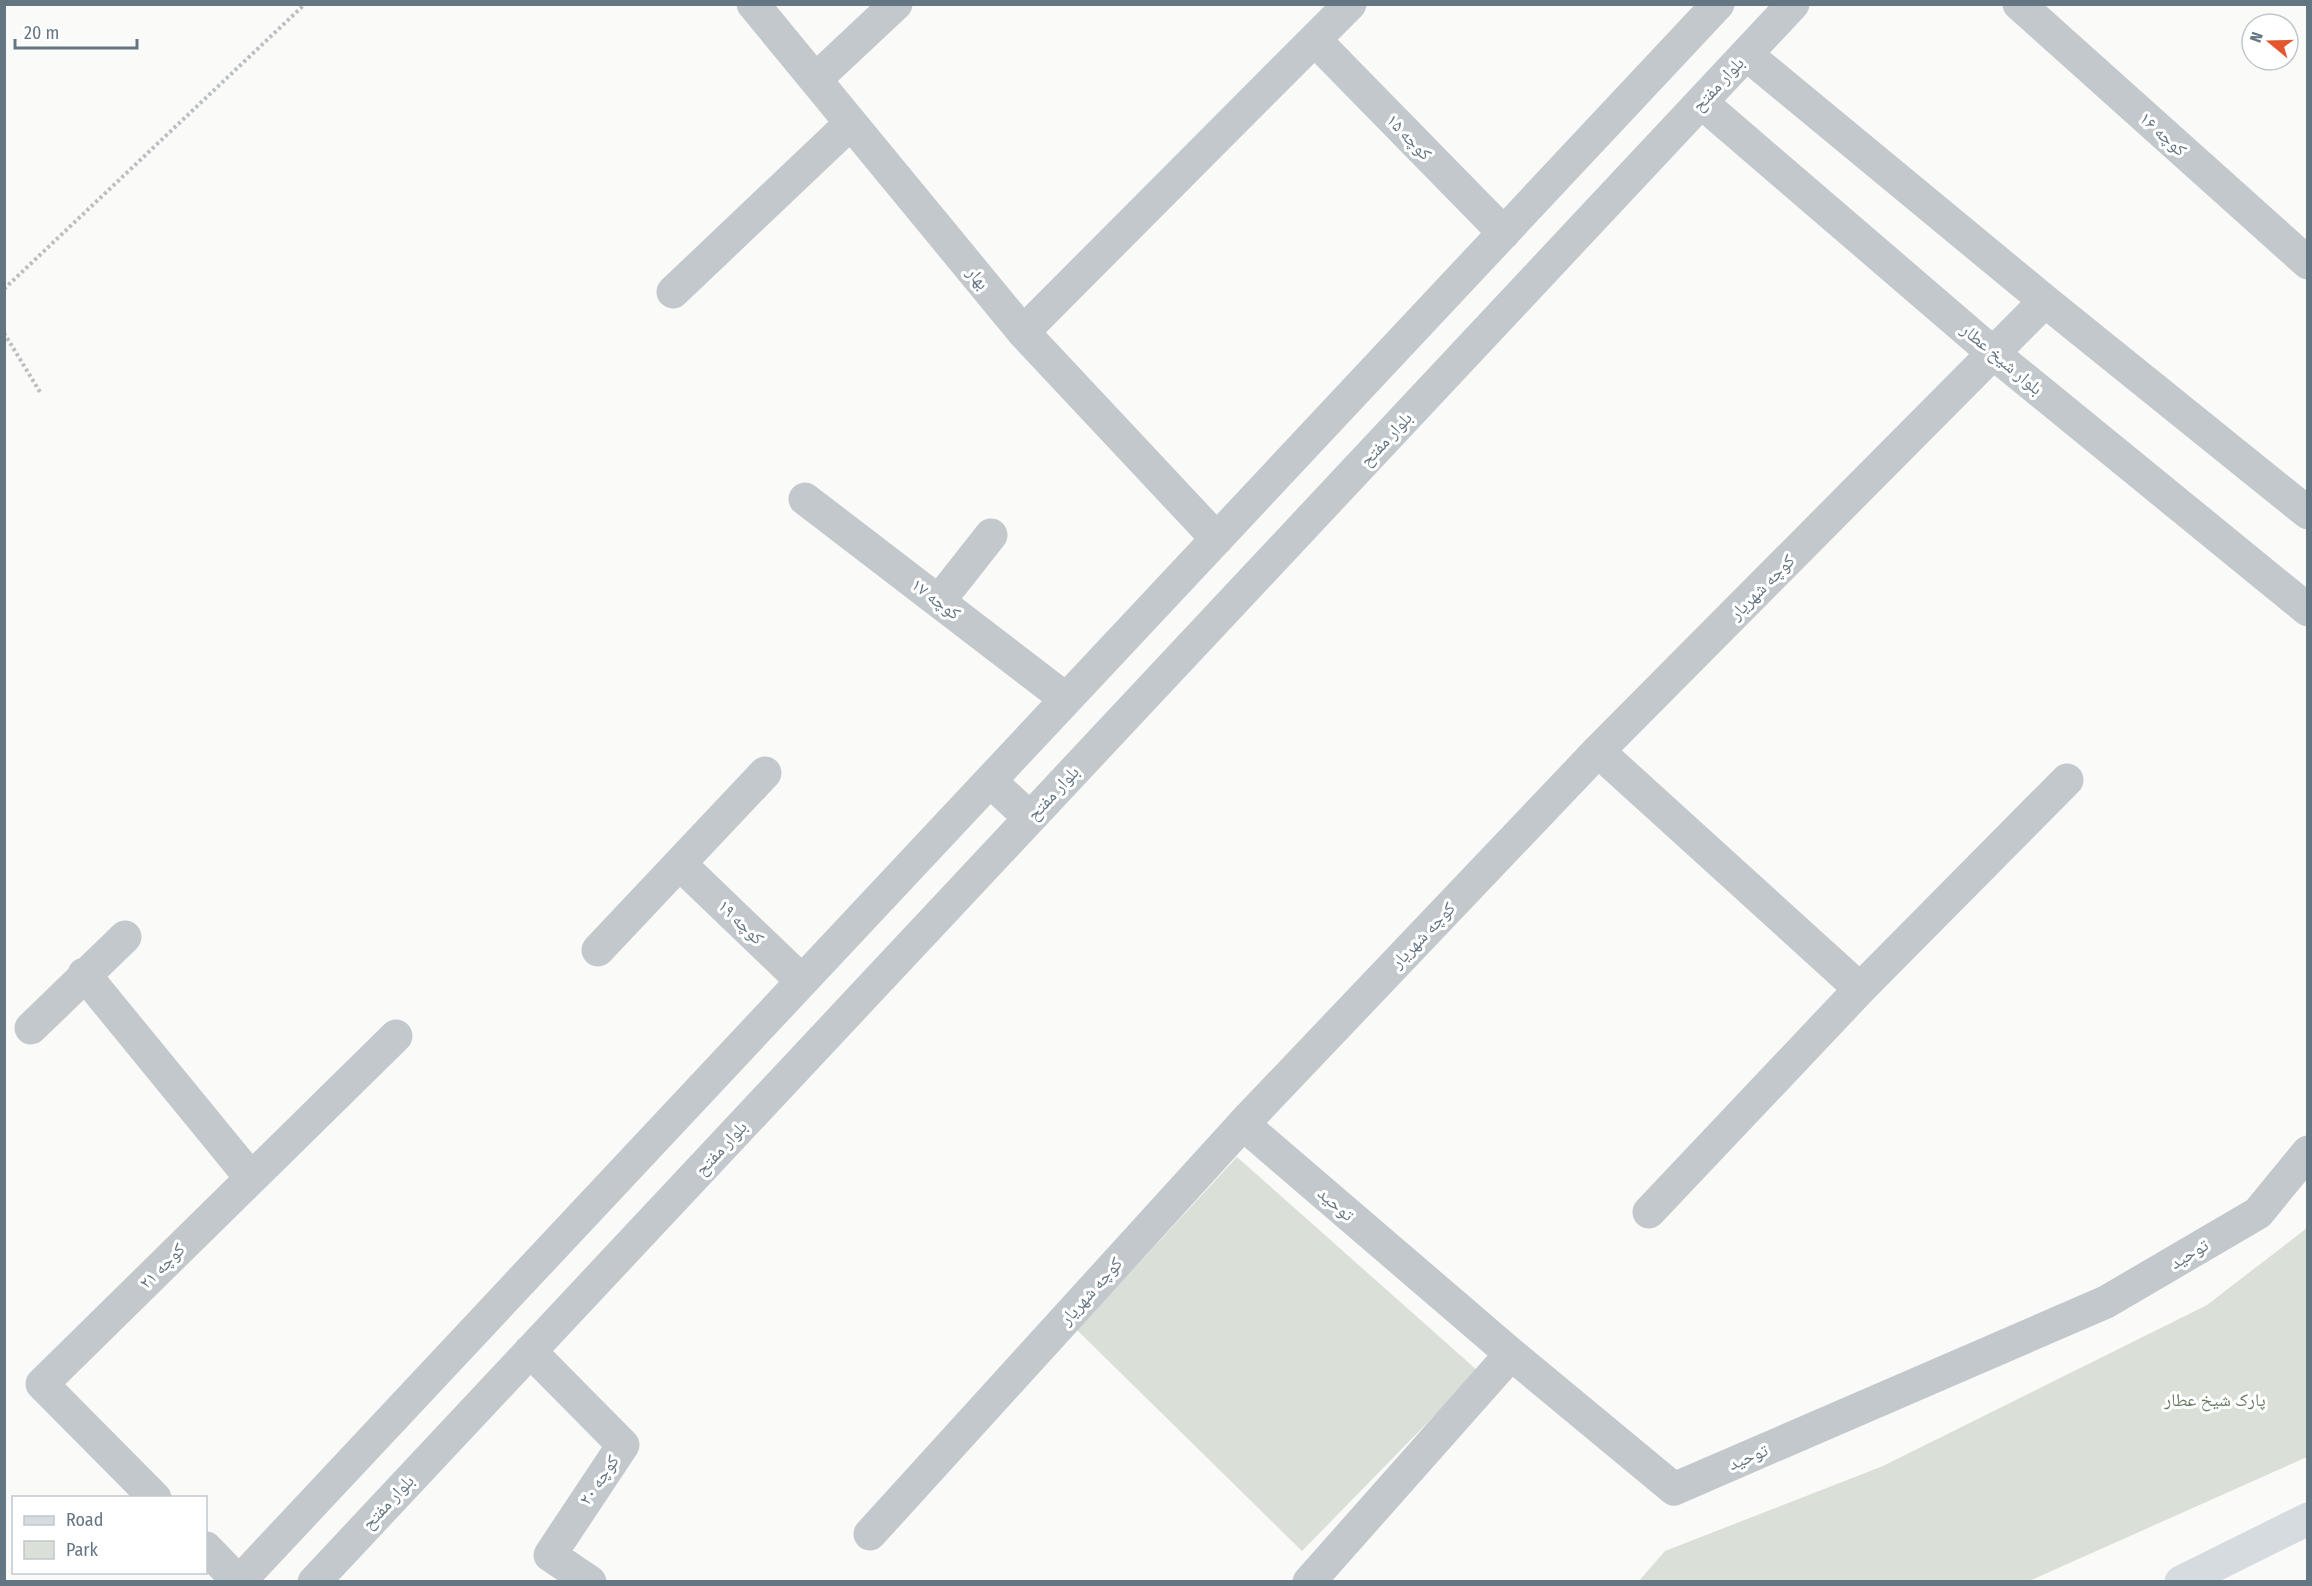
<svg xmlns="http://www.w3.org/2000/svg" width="2312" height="1586" font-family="'Fira Sans Condensed','Noto Naskh Arabic',sans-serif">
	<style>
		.green { fill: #dadfd7 }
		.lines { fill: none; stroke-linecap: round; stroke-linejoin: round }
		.path { stroke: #bbbfc2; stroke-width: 4; stroke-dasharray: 3 3; stroke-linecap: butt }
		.minor { stroke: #c3c8cc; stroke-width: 33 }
		.major { stroke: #d6dbdf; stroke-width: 33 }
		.labels { text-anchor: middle; stroke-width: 6; stroke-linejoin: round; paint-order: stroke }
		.street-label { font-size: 18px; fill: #657683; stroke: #fff }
		.park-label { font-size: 18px; fill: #687a64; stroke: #fff }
	</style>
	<rect width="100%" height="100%" fill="#fafaf8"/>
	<path class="green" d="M1237,1157L1478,1371L1302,1551L1077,1330Z
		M2307,1228V1457L2029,1581H1639L1665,1551L1883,1466L2207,1305Z"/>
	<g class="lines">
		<path class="path" d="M4,289L305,4
			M4,333L40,392"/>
		<path class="minor" d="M753,4L1023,332L1217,539
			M2019,4L2308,263
			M1315,40L1504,233
			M1746,54L2045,301L2308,513
			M816,79L896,4
			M1701,102L1993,353L2308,610
			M673,292L851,123
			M1023,332L1350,4
			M805,499L1066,699
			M939,601L991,535
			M1598,751L1860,989
			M990,781L1030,818
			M680,864L802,981
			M598,950L765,773
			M84,974L251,1178
			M31,1028L125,937
			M1243,1124L1511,1354L1674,1489L2106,1302L2258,1213L2308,1152
			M1649,1212L1860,989L2067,780
			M530,1351L623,1445L550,1555L590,1582
			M155,1498L42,1384L396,1036
			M870,1534L1243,1124L1598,751L2045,301
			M206,1548L239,1582
			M239,1582L1718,4
			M314,1582L1793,4
			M1309,1582L1511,1354"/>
		<path class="major" d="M2181,1582L2308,1519"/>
	</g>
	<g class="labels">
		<g class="street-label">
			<text transform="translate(1718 84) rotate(-47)" y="6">بلوار مفتح</text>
			<text transform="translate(2163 134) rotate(42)" y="6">کوچه ۱۶</text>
			<text transform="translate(1409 137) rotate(46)" y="6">کوچه ۱۵</text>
			<text transform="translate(978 278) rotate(51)" y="6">بهار</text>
			<text transform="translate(2002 359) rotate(40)" y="6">بلوار شیخ عطار</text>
			<text transform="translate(1386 439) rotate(-47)" y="6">بلوار مفتح</text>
			<text transform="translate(1762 587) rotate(-45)" y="6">کوچه شهریار</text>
			<text transform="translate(936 599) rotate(37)" y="6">کوچه ۱۷</text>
			<text transform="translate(1053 793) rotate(-47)" y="6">بلوار مفتح</text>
			<text transform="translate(741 922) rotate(44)" y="6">کوچه ۱۹</text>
			<text transform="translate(1423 935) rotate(-46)" y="6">کوچه شهریار</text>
			<text transform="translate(721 1148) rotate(-47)" y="6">بلوار مفتح</text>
			<text transform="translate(1336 1204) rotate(41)" y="6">توحید</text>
			<text transform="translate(2189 1254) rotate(-31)" y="6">توحید</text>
			<text transform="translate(162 1266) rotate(-45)" y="6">کوچه ۲۱</text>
			<text transform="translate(1091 1291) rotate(-48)" y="6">کوچه شهریار</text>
			<text transform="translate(1748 1457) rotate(-23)" y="6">توحید</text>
			<text transform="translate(599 1480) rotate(-56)" y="6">کوچه ۲۰</text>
			<text transform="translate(388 1502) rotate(-47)" y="6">بلوار مفتح</text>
		</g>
		<g class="park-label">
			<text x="2215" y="1406">پارک شیخ عطار</text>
		</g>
	</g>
	<rect width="2312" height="1586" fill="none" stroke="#657683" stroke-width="12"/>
	<rect x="12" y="1496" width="195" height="78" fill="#ffffff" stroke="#c1c8cd" stroke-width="1.5"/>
	<rect x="24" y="1516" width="30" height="9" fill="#d6dbdf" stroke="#c1c8cd" stroke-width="1.5"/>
	<text x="66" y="1526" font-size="18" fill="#657683">Road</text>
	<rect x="24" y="1541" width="30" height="18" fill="#dadfd7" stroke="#c1c8cd" stroke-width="1.5"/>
	<text x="66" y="1556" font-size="18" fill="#657683">Park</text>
	<g transform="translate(2270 42) rotate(289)"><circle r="28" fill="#ffffff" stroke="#c1c8cd" stroke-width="1.5"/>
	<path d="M0-4.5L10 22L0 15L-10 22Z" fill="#e4572e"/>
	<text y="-9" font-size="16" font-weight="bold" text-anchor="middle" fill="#657683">N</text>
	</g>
	<path d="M15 39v9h122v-9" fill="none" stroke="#657683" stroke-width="3"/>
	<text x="24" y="39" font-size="18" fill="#657683" stroke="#ffffff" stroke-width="4.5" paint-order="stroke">20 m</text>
</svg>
